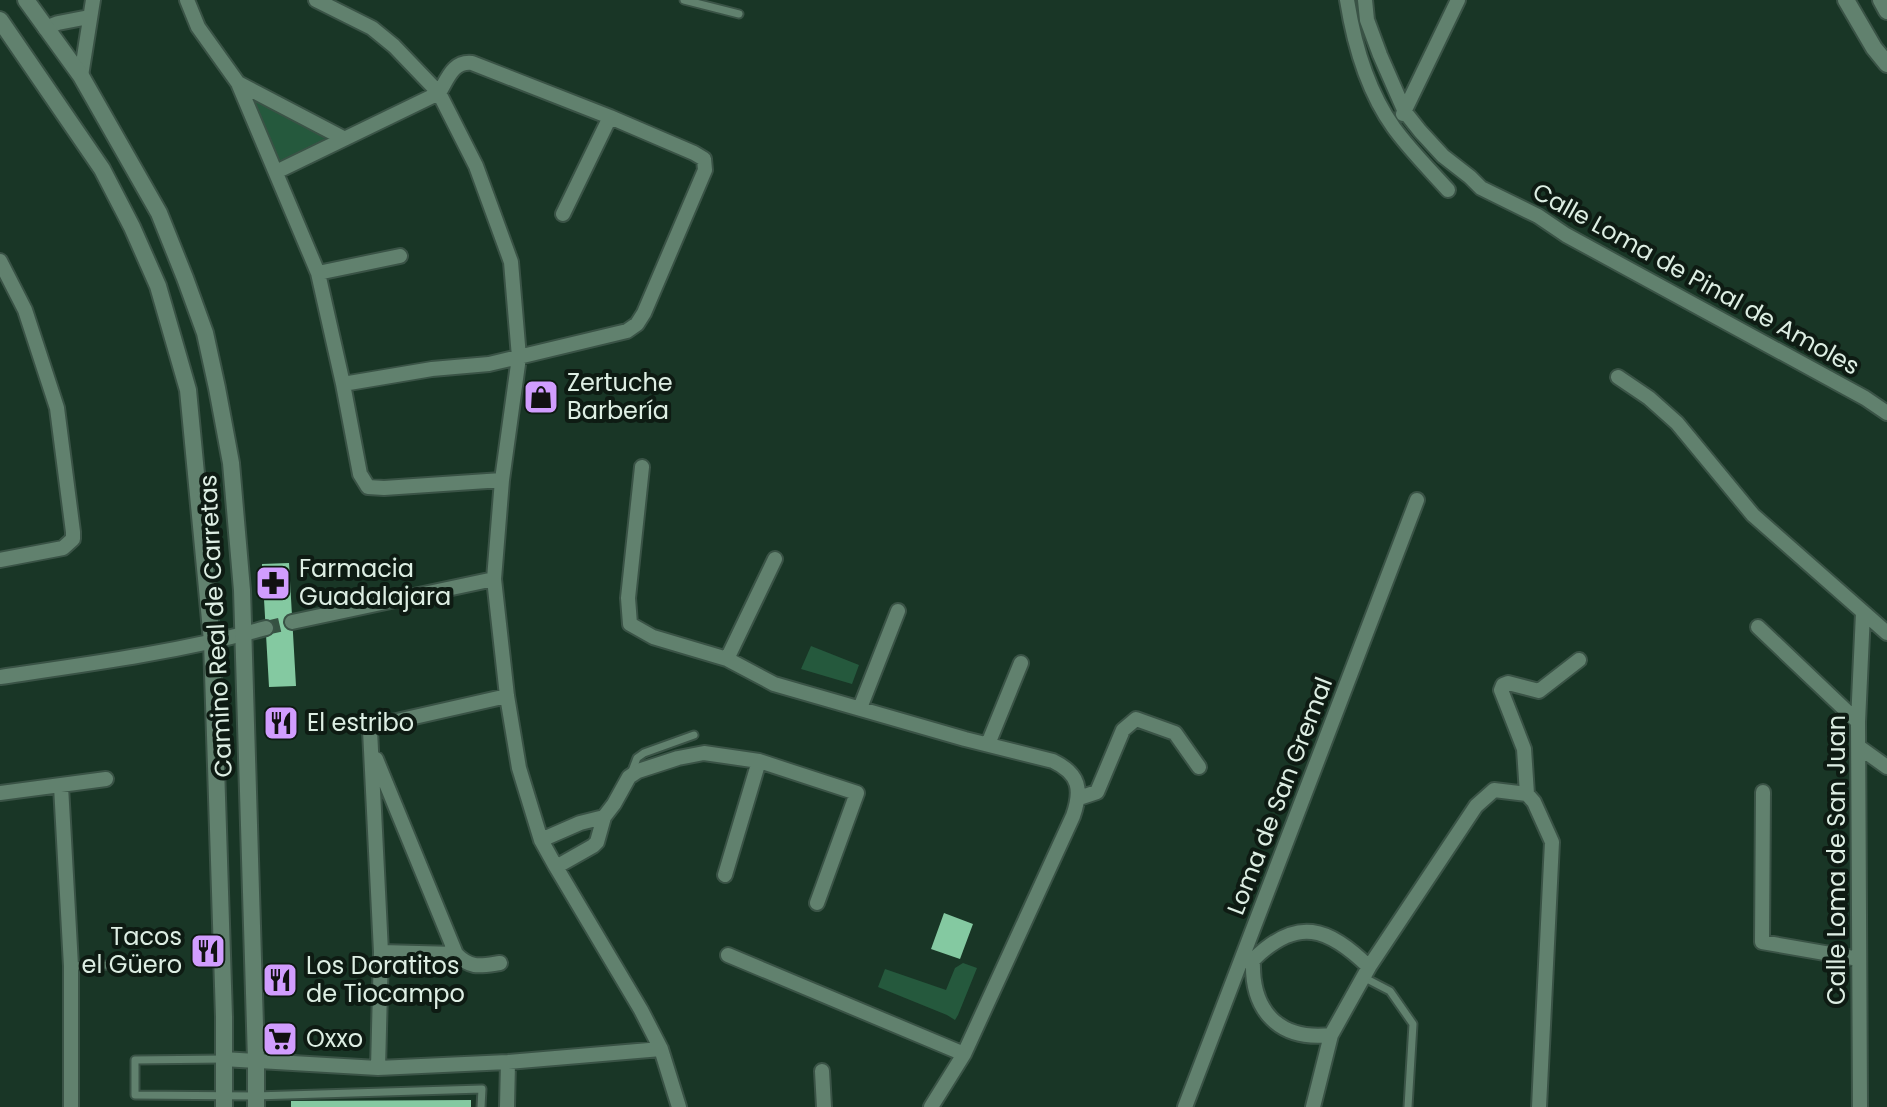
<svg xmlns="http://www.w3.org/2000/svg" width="1887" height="1107" font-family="Poppins,sans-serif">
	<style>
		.green { fill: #25593d }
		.building { fill: #84c9a1 }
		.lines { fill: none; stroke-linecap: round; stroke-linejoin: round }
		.minor-tunnel { stroke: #365242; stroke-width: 14; stroke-dasharray: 14 7; stroke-linecap: butt }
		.service-casing { stroke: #3a5346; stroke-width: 11 }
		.minor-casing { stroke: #3a5346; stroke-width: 18 }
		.tertiary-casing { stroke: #3a5346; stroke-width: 20 }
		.service { stroke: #61816e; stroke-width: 7 }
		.minor { stroke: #61816e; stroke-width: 14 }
		.tertiary { stroke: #61816e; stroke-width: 16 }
		.labels { text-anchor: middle; stroke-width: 8; stroke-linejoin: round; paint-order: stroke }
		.street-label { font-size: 24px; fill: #ddeee3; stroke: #0e1b13 }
		.poi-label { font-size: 24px; fill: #ddeee3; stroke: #0e1b13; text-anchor: start }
	</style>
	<rect width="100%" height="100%" fill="#193626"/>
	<path class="green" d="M238,84L343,138L276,172Z
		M811,646L859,665L852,684L801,669Z
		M963,963L977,968L958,1015L955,1020L947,1015L878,987L885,969L946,990L955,968Z"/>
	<path class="building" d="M289,563L296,686L269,687L262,564Z
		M944,913L973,924L960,959L931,949Z
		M471,1100V1107H291V1101Z"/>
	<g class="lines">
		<path class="minor-tunnel" d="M266,628L292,622"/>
		<defs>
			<path id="service" d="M684,0L739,14
				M632,771L637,758L644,753L694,735
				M71,966L110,965
				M1363,977L1390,991L1413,1024L1408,1107
				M223,1059L135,1060V1095L255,1096L482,1089L481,1107"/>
			<path id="minor" d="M187,0L198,27L238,83L318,273L343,384L360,474L368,487L384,488L502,480
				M316,0L372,28L394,46L439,93L476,166L511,262L519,357L502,480L494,579L507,696L519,768L541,840L556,867L641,1010L661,1049L679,1107
				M1347,0C1354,44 1368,92 1394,128C1410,150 1430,170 1448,190
				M1365,0L1367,20L1380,55L1405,112L1420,131L1443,156L1470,177L1481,188L1538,216L1566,235L1865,398L1887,413
				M45,28L58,23L89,17
				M81,76L93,0
				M238,83L343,138
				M1403,114L1458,0
				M276,172L439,93
				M563,214L610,117
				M0,261L25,310L57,408L73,532V539L63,548L0,560
				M318,273L400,256
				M1618,377L1649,398L1677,423L1753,515L1887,633
				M343,384L432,369L489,364L627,331L637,324L644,313L705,170L704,159L694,153L610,117L472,63C453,61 448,78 439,93
				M642,467L628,598L630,624L653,637L727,659L774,684L965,739L1053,761C1080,774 1082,790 1073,816L964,1054L931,1107
				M292,622L494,579
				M1758,627L1858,722
				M727,659L775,559
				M0,677C89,664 179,652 266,628
				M860,708L898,611
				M988,744L1021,663
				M1859,747L1887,767
				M376,759L456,954C471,969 480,966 500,963
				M61,786L71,966V1107
				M1763,792L1762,942L1859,959
				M0,793L106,779
				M1527,794L1534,802L1552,842L1539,1107
				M1527,794L1524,749L1501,690L1503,685L1508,683L1539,691L1579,660
				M1079,798L1097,792L1123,730L1136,719L1175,733L1199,767
				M541,840L580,823L604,817
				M556,867L593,846L597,842L604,817L614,804L629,777L638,771L678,758L704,753L759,761L857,793L817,903
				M725,875L759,761
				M381,952L456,954
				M728,955L964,1054
				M1331,1035C1279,1041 1251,1011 1253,960C1297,916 1328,927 1369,967
				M223,1059L378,1068L508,1062L661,1049
				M378,1068L381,952L370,730L379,725L507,696
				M822,1071L824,1107
				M507,1107L508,1062
				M1185,1107L1417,500
				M1313,1107L1331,1035L1369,967L1476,806L1494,790L1527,794
				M1860,1107L1858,722L1863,613"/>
			<path id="tertiary" d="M26,0L81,76L159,213L185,278L205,333L217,388L231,463L242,590L256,1060V1107
				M1846,0L1874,48L1887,64
				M1881,0L1887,11
				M0,20L102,169L132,227L158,286L188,390L212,641L224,1017V1107"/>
		</defs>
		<use href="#service" class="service-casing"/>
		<use href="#minor" class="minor-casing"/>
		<use href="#tertiary" class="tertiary-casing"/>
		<use href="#service" class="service"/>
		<use href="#minor" class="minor"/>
		<use href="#tertiary" class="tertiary"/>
	</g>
	<defs>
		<symbol id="shop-square" viewBox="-11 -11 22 22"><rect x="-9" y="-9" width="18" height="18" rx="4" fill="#d19dfe" stroke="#0e1b13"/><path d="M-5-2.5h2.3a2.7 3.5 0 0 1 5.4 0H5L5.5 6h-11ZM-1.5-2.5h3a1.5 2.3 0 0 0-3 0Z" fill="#111"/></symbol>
		<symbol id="pharmacy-square" viewBox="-11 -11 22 22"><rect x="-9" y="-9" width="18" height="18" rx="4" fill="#d19dfe" stroke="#0e1b13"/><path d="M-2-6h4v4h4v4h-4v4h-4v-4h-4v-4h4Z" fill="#111"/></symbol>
		<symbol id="restaurant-square" viewBox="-11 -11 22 22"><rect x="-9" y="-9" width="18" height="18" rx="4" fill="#d19dfe" stroke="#0e1b13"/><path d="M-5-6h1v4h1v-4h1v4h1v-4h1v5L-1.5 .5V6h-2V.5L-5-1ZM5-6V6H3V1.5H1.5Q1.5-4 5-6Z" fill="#111"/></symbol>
		<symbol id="supermarket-square" viewBox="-11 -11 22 22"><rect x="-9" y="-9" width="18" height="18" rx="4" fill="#d19dfe" stroke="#0e1b13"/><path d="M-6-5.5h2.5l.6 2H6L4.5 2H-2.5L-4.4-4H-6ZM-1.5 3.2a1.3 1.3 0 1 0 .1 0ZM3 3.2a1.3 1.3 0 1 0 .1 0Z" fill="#111"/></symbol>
	</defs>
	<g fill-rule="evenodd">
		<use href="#shop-square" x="521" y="377" width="40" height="40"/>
		<use href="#pharmacy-square" x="253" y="563" width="40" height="40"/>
		<use href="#restaurant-square" x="261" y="703" width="40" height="40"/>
		<use href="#restaurant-square" x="188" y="931" width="40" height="40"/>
		<use href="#restaurant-square" x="260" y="960" width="40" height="40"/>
		<use href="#supermarket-square" x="260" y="1019" width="40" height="40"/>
	</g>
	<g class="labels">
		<g class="street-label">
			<text transform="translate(1696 279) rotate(29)" y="8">Calle Loma de Pinal de Amoles</text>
			<text transform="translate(216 626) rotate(-93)" y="8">Camino Real de Carretas</text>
			<text transform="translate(1280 796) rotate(-69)" y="8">Loma de San Gremal</text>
			<text transform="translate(1837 860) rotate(-90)" y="8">Calle Loma de San Juan</text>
		</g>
		<g class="poi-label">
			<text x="567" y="391">Zertuche<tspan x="567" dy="28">Barbería</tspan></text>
			<text x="299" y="577">Farmacia<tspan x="299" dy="28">Guadalajara</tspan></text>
			<text x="307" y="731">El estribo</text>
			<text x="182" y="945" text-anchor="end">Tacos<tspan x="182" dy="28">el Güero</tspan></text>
			<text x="306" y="974">Los Doratitos<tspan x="306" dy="28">de Tiocampo</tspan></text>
			<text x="306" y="1047">Oxxo</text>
		</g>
	</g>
</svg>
